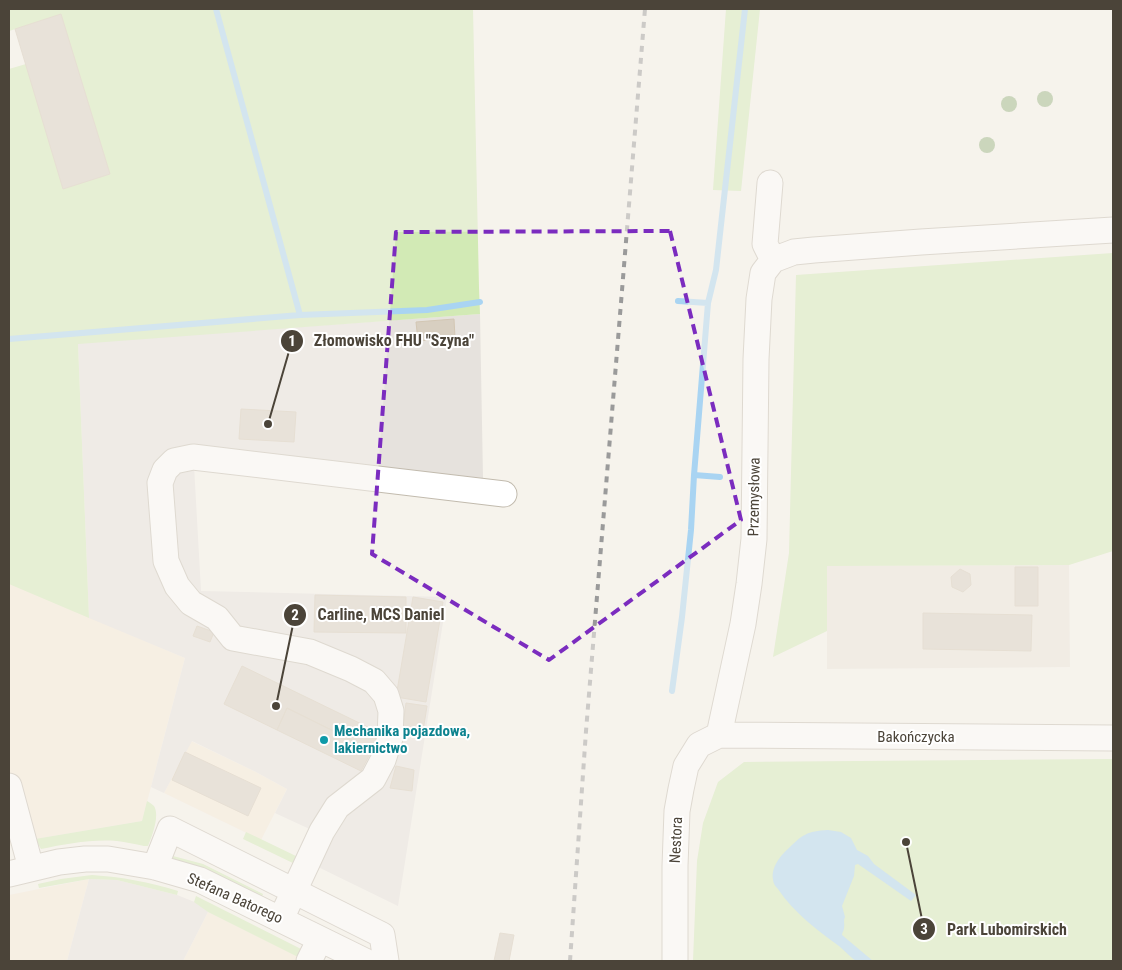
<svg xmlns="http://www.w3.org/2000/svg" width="1122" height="970" font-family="'Roboto Condensed',sans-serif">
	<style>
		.residential { fill: #eae5da }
		.commercial { fill: #f7ead8 }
		.industrial { fill: #e6e2dd }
		.green { fill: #d2eab5 }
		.water { fill: #a9d4f2 }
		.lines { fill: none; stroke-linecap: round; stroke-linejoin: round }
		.stream { stroke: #a9d4f2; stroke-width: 6 }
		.building { fill: #d8cfc1; stroke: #d3c7b4 }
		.minor-casing { stroke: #c2bbae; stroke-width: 27 }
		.minor { stroke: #fff; stroke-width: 25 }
		.rail { stroke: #9a9a9a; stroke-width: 4; stroke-dasharray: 6 6; stroke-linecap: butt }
		.tree { fill: #97b381 }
		.marked { fill: none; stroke: #7b2cbf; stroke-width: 4; stroke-dasharray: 10 6; stroke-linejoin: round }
		.culture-dot { fill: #0f9aa8; stroke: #fff; stroke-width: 2 }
		.labels { text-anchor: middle; stroke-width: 4; stroke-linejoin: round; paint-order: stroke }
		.street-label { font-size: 15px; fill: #4b4439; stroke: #fff }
		.culture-label { font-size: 15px; font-weight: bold; fill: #0d838f; stroke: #fff; text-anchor: start }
		.leader { fill: none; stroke: #4b4439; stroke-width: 2 }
		.callout-dot { fill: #4b4439; stroke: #fff; stroke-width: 2 }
		.mark-label { font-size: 15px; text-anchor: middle; font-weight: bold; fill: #fff }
		.callout-label { font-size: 16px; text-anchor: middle; font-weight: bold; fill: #4b4439; stroke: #fff; stroke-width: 4; stroke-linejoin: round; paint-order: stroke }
	</style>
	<rect width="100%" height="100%" fill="#f6f3ec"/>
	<path class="residential" d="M1069,565L1070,667L827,669V566Z"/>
	<path class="commercial" d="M9,348L89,617L185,658L142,821L35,839L9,846Z
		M191,741L256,772L287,789L261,840L164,793Z
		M89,879L67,961H9V895Z
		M208,912L307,961H183Z"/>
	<path class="industrial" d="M480,314L483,478L193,448L201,591L447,597L398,906L314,865V831L275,813L287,789L256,772L192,741L164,793L151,787L185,658L89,618L78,343Z
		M89,879L117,880L177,895L197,903L208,912L183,961H67Z"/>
	<path class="green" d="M9,9H473L479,288L480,314L78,344L89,618L9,584V69L26,64L63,188L110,174L61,15L9,31Z
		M726,9H760L741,191L713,190Z
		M1113,253V551L1069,565L827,566V631L773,657L789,553L796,275Z
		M1113,759V961H693L697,861L703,823L718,782L744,762Z
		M147,801C150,803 152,804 154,806C160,816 152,836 148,846H144C135,844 126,842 117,841C91,839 66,844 41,849L35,839L142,821Z
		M246,832L300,858L297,865L243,839Z
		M173,856L203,864L263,894L261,899L172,860Z
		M92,875C122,877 149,882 178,891L177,895L117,880L89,879L39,888L38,884L61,879Z
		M196,896L301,949L300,958L208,912L194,902Z"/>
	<path class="water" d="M828,830L841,832L851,838L857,850L868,856L874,864L916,895L911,901L858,864L855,865L854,876L842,906L845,917C843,921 845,924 844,928C844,931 842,932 842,935L873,961C868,961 861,962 857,961C852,959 844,950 839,946C817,930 794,913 778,889C775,886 773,883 773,879C771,868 780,856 788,849C802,835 807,831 828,830Z"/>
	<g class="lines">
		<path class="stream" d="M216,9L300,315
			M678,301L708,303L716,270L745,9
			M9,339L300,315L427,310L480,302
			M694,475L720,477
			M672,691L682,617L691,530L694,475L708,303"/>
	</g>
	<path class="building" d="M61,14L110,174L63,189L15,29Z
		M454,319L455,338L418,341L416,322Z
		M241,409L296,412L294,442L239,439Z
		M1015,567H1038V606H1015Z
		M960,569L970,574L971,585L963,592L952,587L951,577Z
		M315,595L406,597V633L314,632Z
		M413,597L443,602L426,702L396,697Z
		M923,613L1032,615L1031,651L923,649Z
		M197,626L214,632L210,642L193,636Z
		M242,666L380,733L372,750L287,708L277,730L224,704Z
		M406,703L427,706L422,737L402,734Z
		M287,708L372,750L361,771L277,730Z
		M185,752L261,788L248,816L172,780Z
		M396,766L414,770L412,791L390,788Z
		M500,933L514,935L509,961H494Z"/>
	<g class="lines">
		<defs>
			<path id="minor" d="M773,260L794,252L814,250L921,242L1113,230
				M719,735L743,624L749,584L754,539L756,359L759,299L763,273L773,260L765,244L770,183
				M9,786L31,868
				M155,867L170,829L382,935L386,961
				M9,874L59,862L85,859H108L155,867L200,880L365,961
				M281,919L322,831L337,807L373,779L383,760L390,738L391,711L386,695L374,681L351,669L310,652L233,638L217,618L191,603L177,586L166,561L160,483L165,470L174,461L193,457L504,494
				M309,961L320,939
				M675,961V866L677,811L681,789L686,766L699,745L719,735L1113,738"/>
		</defs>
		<use href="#minor" class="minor-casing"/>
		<use href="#minor" class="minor"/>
		<path class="rail" d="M570,961L586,731L645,9"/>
	</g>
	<g class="tree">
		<circle cx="1045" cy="99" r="8"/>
		<circle cx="1009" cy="104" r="8"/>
		<circle cx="987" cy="145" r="8"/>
	</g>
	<path d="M0 0H1122V970H0ZM670,231L741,520L549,660L372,554L396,232Z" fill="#f6f3ec" fill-opacity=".55" fill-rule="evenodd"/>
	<path class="marked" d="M670,231L741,520L549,660L372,554L396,232Z"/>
	<circle class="culture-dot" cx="324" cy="740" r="5"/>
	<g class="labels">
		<g class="street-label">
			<text transform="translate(754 497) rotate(-89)" y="5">Przemysłowa</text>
			<text x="916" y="742">Bakończycka</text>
			<text transform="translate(676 840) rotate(-87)" y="5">Nestora</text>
			<text transform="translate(235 898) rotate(24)" y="5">Stefana Batorego</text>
		</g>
		<g class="culture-label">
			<text x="334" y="736">Mechanika pojazdowa,<tspan x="334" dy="17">lakiernictwo</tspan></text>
		</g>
	</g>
	<path class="leader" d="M268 424L292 341M276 706L295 615M906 842L924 929"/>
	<g class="callout-dot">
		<circle cx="268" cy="424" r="5"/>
		<circle cx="276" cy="706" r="5"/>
		<circle cx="906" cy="842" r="5"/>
		<circle cx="292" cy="341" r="12"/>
		<circle cx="295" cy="615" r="12"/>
		<circle cx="924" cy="929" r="12"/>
	</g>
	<g class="mark-label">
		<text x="292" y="346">1</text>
		<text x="295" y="620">2</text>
		<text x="924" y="934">3</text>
	</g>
	<g class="callout-label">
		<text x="394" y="346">Złomowisko FHU "Szyna"</text>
		<text x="381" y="620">Carline, MCS Daniel</text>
		<text x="1007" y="935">Park Lubomirskich</text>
	</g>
	<rect width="1122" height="970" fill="none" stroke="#4b4439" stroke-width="20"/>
</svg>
